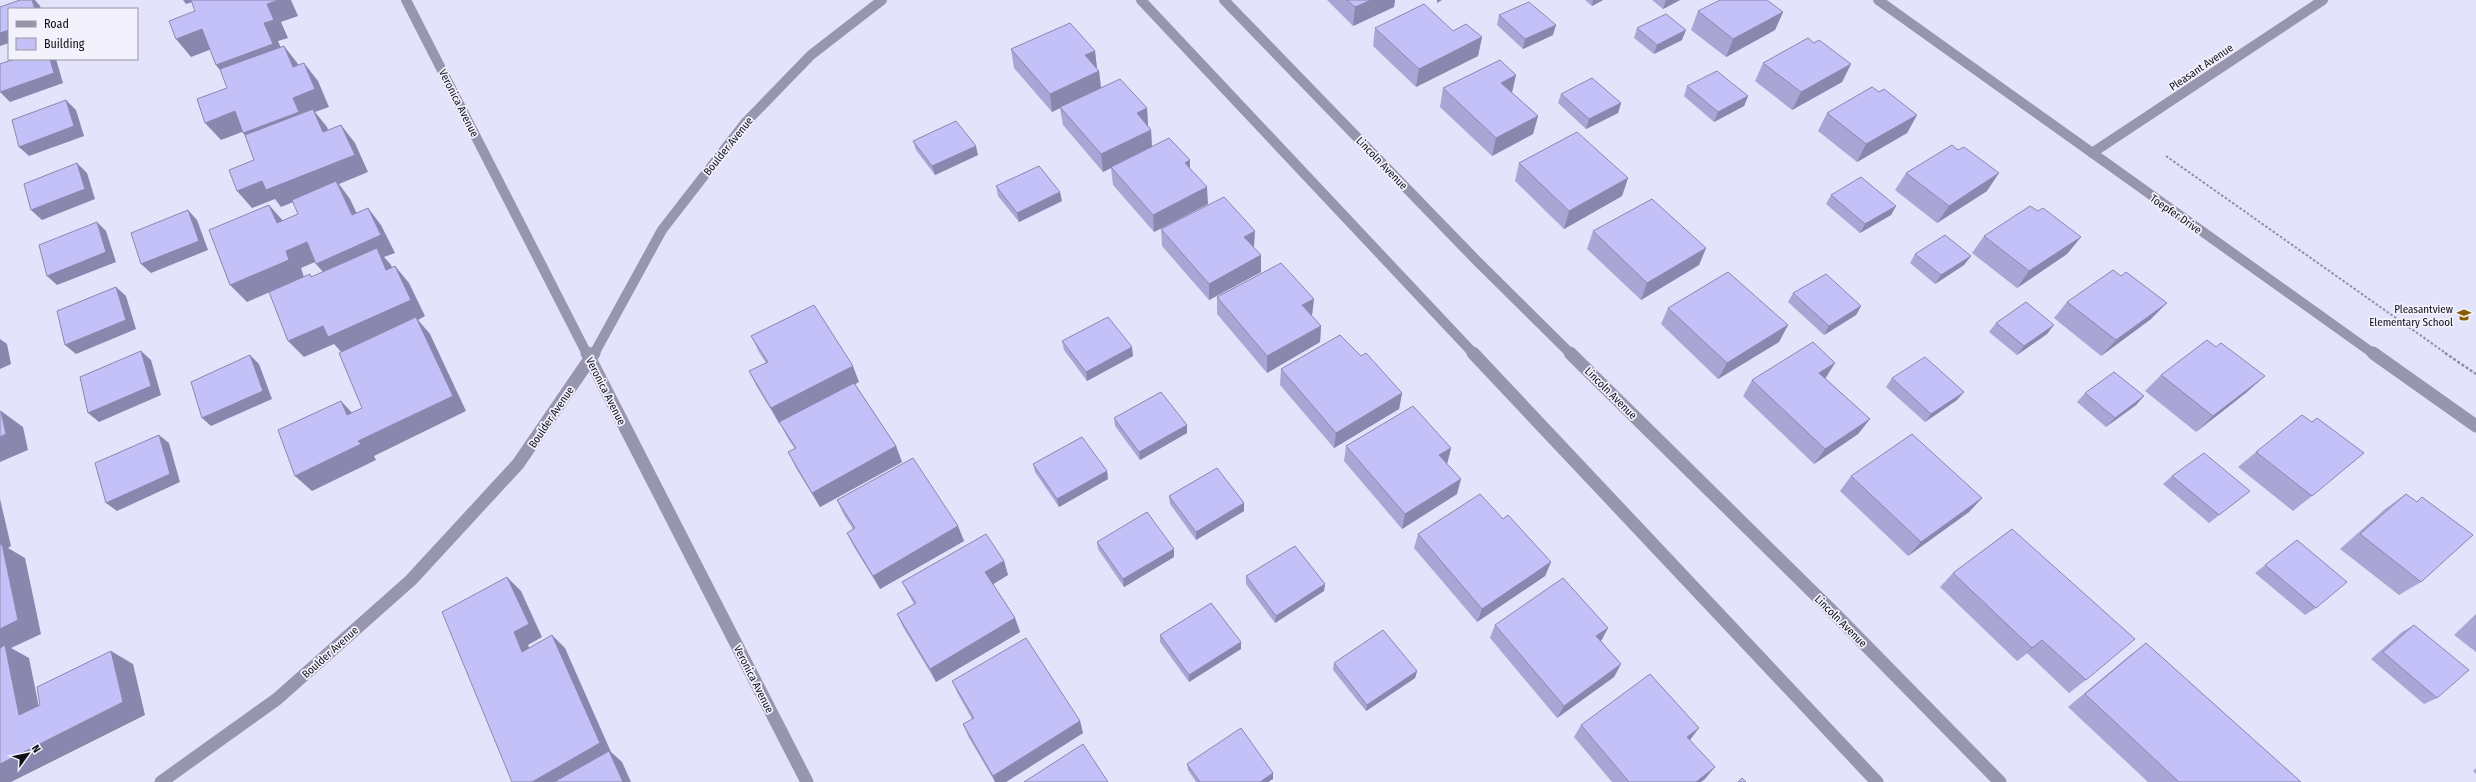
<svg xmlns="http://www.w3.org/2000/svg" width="2476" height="782" font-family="'Fira Sans Condensed',sans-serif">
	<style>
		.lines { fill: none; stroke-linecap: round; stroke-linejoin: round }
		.path-far1 { stroke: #908fa2; stroke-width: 2; stroke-dasharray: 2.5 2; stroke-linecap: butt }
		.path { stroke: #908fa2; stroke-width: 2.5; stroke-dasharray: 3 2; stroke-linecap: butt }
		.minor-far1 { stroke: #9796ae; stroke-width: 10 }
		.minor { stroke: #9796ae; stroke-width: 13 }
		.wall { fill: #a9a6d6 }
		.shaded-wall { fill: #8987ae }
		.building { fill: #c4c1f9; stroke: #8987ae }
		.labels { text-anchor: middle; stroke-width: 3.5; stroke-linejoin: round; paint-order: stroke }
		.street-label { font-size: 11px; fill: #111019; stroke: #f2f1fc }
		.poi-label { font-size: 11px; fill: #111019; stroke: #f2f1fc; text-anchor: end }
	</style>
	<rect width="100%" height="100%" fill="#e3e3fc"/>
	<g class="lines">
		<path class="path-far1" d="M2166,156L2447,354"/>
		<path class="path" d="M2445,353L2476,374"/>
		<path class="minor-far1" d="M406,0L587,354
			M1141,0L1474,354
			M1224,0L1477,261L1571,354
			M1878,0L2374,354
			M2092,153L2323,0
			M594,354L662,230L745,123L811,55L882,0"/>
		<path class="minor" d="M587,353L807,782
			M1473,353L1877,782
			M1570,353L1835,614L2000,782
			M2373,353L2476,426
			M161,782L277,699L411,580L518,464L594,353"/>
	</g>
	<path class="wall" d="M1327,0H1395L1394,7L1353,26Z
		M1585,0H1603L1592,6Z
		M1652,0H1680L1663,9Z
		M1698,11L1783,12L1775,30L1726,57L1691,30Z
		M1499,15L1553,35L1523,49L1497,25Z
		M1375,28L1453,31L1482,37L1478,56L1416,87L1373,46Z
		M1637,28L1682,40L1654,54L1634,38Z
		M1011,49L1095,51L1097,69L1099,71L1101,87L1147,108L1148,126L1151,130L1152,147L1190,160V168L1208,204L1154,232L1113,185L1111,168L1103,172L1063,125L1060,108L1052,112L1014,68Z
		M1763,63L1851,64L1842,82L1792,110L1755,81Z
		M1687,86L1748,96L1744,106L1714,122L1684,96Z
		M1443,88L1512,93L1538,116L1533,134L1492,156L1440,107Z
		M1561,94L1621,103L1618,113L1586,129L1558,103Z
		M1827,113L1917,115L1907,133L1857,162L1818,131Z
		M913,141L978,155L935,175L916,150Z
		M1519,163L1628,178L1622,196L1564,229L1515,181Z
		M1906,173L1987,191L1937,223L1895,190Z
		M996,186L1062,201L1019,222L998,196Z
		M1831,195L1896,206L1891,215L1860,233L1826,204Z
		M1161,229L1254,248L1261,272L1209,300L1162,246Z
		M1593,231L1706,248L1699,265L1641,300L1587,249Z
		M1984,236L2081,237L2067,254L2017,288L1972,253Z
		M1915,254L1971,256L1964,265L1935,284L1910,263Z
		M2121,276L2151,319L2101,356L2054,318L2067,302Z
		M1793,293L1861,306L1856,315L1824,335L1788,302Z
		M1217,297L1312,316L1321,326L1320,342L1267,373L1217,314Z
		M1668,308L1788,325L1779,342L1718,379L1661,324Z
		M1996,323L2047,334L2017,355L1989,332Z
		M751,336L859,382L855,384L896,446L902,462L820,507L796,468L788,452L795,449L787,437L780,423H779L757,387L749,371L766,363L759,352Z
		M1062,341L1133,356L1087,381L1064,350Z
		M1361,356L1402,393L1399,409L1334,448L1280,385L1281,369Z
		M1835,363L1825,378L1870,419L1858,434L1814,464L1743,396L1752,380Z
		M2161,375L2247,392L2196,432L2145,391Z
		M1892,378L1957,400L1925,422L1886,387Z
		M2085,393L2144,396L2136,405L2106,427L2077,402Z
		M1114,418L1187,425V433L1140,460L1115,426Z
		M2317,418L2312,496L2293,511L2238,467L2256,452L2311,422Z
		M1346,446L1451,448L1447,464L1457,494L1402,529L1344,461Z
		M1033,464L1107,471L1108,479L1059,507L1035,472Z
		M1851,476L1982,498L1969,512L1908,556L1840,491Z
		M2172,476L2250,491L2209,523L2163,484Z
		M2406,494L2416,502L2422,497L2421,582L2399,595L2340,549L2385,509Z
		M1169,496L1244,511L1196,540L1170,504Z
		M837,500L958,526L964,541L880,589L854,547L847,533L853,529L844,515Z
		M1503,519L1551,562L1545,576L1477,622L1414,548L1418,534Z
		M2012,529L2086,680L2069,693L2027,653L2017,661L1940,587L1953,573Z
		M2297,540L2316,608L2305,615L2255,573Z
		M1097,542L1174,557L1124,587L1098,549Z
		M1004,561L1008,575L993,584L1015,618L1020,632L936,682L903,627L897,614L914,604L909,595L902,582Z
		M1246,576L1325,584L1324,591L1275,623L1246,584Z
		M2476,614V652L2454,635Z
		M1495,625L1608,628L1601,641L1621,664L1614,677L1557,718L1490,638Z
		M2414,625L2437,698L2424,704L2371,659L2402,632Z
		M1160,635L1241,649L1189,682L1160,642Z
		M2146,643L2301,782H2148L2068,707L2129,656Z
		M1334,663L1417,671L1415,678L1366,711L1333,670Z
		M952,681L1080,721L1083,733L1006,782H995L968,736L963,724L972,719L958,694Z
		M1581,725L1690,740L1705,779L1701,782H1612L1574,737Z
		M1187,764L1273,779L1268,782H1196L1188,770Z
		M2476,768V774L2473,771Z"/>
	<path class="shaded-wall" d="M32,0H35L40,6L41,9H35Z
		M183,0H198L186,4Z
		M279,0H291L298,16L281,22L288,38L278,41L287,62L231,84L216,65L264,23L267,4Z
		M1371,0H1395L1394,7L1353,26L1355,7Z
		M1437,0H1442L1437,3Z
		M1593,0H1603L1592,6Z
		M1666,0H1680L1663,9Z
		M1783,12L1775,30L1726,57L1733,39Z
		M1556,25L1553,35L1523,49L1525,39Z
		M202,29L217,47L191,57L176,39Z
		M9,30V43L0,46V33Z
		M1686,30L1682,40L1654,54L1657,45Z
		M1482,37L1478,56L1416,87L1419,69Z
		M284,46L298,64L307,85L293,67Z
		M1095,51L1097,69L1085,55Z
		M50,59H56L63,83L10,102L0,92Z
		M304,63L318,81L329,107L315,112L327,127L336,150L258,151L243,133Z
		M1851,64L1842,82L1792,110L1801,92Z
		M1099,71L1101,89L1060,107V108L1052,112L1050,94Z
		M1516,75L1512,93L1501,83Z
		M1748,96L1744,106L1714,122L1718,112Z
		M66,100L76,110L84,136L29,156L19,147Z
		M1621,103L1618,113L1586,129L1589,119Z
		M1147,108L1148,126L1137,113Z
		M235,111L250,129L221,140L205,123Z
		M1917,115L1907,133L1857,162L1866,144Z
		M1538,116L1533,134L1492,156L1496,138Z
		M341,125L355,143L368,172L339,184L350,199L366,233L352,215L338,184L281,207L275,199L252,208L237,191Z
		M1151,130L1152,148L1111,167V168L1103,172L1101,154Z
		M976,146L978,155L935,175L932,166Z
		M1190,160V178L1185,163Z
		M77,163L87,173L95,199L42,220L31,210Z
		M1999,173L1987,191L1937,223L1949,206Z
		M1628,178L1622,196L1564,229L1569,211Z
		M1207,187L1208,204L1154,232L1153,215Z
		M1060,192L1062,201L1019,222L1017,213Z
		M269,205L284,222L277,223Z
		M1896,206L1891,215L1860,233L1865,224Z
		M368,208L381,225L395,253L384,257L391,265L400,286L386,270L331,281L316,264Z
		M188,210L197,220L208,250L151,273L141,264Z
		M97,222L106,231L116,262L57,285L47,276Z
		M1255,231L1254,248L1244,237Z
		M2081,237L2067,254L2017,288L2029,271Z
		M307,242L322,259L301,268L304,277L247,302L230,285L286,251Z
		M1706,248L1699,265L1641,300L1647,283Z
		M1261,255V272L1209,300V284Z
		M1971,256L1964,265L1935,284L1941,275Z
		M395,266L409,283L425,316L418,320L430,334L466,411L374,456L376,460L312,491L295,476L358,441L453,396L343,354L334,344L304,357L288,341Z
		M116,287L126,296L136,329L76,354L65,345Z
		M1314,299L1312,316L1302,305Z
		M2167,303L2151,319L2101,356L2116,340Z
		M1861,306L1856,315L1824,335L1829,326Z
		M1788,325L1779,342L1718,379L1727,363Z
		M2054,325L2047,334L2017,355L2024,346Z
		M1321,326L1320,342L1267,373V356Z
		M0,339L7,344L11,364L0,369Z
		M1132,347L1133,356L1087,381L1086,372Z
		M141,351L151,360L161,395L99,422L88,413Z
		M250,355L259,364L272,399L211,426L202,418Z
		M1835,363L1825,379L1819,373Z
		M853,366L859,382L779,423L771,408Z
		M2265,376L2247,392L2196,432L2213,416Z
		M1964,392L1957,400L1925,422L1931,414Z
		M1402,393L1399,409L1334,448L1336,433Z
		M2144,396L2136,405L2106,427L2115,418Z
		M341,401L356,417L347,415Z
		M1,411L23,427L28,450L0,462V437Z
		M1870,419L1858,434L1814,464L1825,449Z
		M1187,425V433L1140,460L1139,452Z
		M159,435L169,443L180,482L117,511L106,503Z
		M896,446L902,462L820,507L812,493Z
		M1451,448L1447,464L1439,455Z
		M1107,471L1108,479L1059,507L1057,499Z
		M1461,479L1457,494L1402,529L1405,514Z
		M1982,498L1969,512L1908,556L1921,542Z
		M0,499L11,546L8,548L25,558L41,634L11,648L29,658L43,727L19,715L0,653Z
		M1244,503V511L1196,540V532Z
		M958,526L964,541L880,589L873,576Z
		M1174,549V557L1124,587L1123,579Z
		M1004,561L1008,575L990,586L985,572Z
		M1551,562L1545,576L1477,622L1482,609Z
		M507,577L521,591L542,637L528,645L536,665L522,652L514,632Z
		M1325,584L1324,591L1275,623L1276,616Z
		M1015,618L1020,632L936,682L930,669Z
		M1608,628L1601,641L1596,636Z
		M552,635L565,648L611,752L622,762L631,782H532Z
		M2042,640L2027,653L2017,661L2032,648Z
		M1241,642V649L1189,682V675Z
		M111,651L133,664L145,715L11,782H0V764Z
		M1621,664L1614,677L1557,718L1564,706Z
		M1417,671L1415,678L1366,711L1367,705Z
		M1080,721L1083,733L1006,782H995L993,776Z
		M1699,728L1690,740L1687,737Z
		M1715,767L1705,779L1701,782H1696Z
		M1273,773V779L1268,782H1260Z"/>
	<path class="building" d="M20,0H32L35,9H9V30L0,33V7Z
		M191,0H279L267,4L274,20L264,23L273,44L216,65L202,29L176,39L169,21L195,11Z
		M1347,0H1371L1355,7Z
		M1720,0H1767L1783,12L1733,39L1698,11Z
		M1529,2L1556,25L1525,39L1499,15Z
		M1424,4L1453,31L1466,24L1482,37L1419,69L1375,28Z
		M1666,14L1686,30L1657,45L1637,28Z
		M1070,23L1095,51L1085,55L1099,71L1050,94L1011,49Z
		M1808,38L1814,43L1819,40L1851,64L1801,92L1763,63Z
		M284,46L293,67L304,63L315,89L293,98L299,112L243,133L235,111L205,123L197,99L227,88L220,69Z
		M15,59H50L54,73L0,92V64Z
		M1500,60L1516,75L1501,83L1538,116L1496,138L1443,88Z
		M1717,71L1748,96L1718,112L1687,86Z
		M1592,78L1621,103L1589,119L1561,94Z
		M1120,79L1147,108L1137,113L1151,130L1101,154L1060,107Z
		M1872,87L1879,92L1884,89L1917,115L1866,144L1827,113Z
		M66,100L74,126L19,147L12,120Z
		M313,109L323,132L341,125L355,155L266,190L262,181L237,191L229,170L254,160L245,135Z
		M956,121L976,146L932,166L913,141Z
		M1577,132L1628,178L1569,211L1519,163Z
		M1169,138L1190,160L1185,163L1207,187L1153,215L1111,167Z
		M1952,145L1958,150L1964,147L1999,173L1949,206L1906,173Z
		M77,163L85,189L31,210L24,184Z
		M1039,166L1060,192L1017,213L996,186Z
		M1861,177L1896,206L1865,224L1831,195Z
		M336,181L352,215L368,208L381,235L316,264L307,242L286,251L289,260L230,285L209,230L269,205L277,223L298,214L292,200Z
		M1224,197L1255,231L1244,237L1261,255L1209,284L1161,229Z
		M1652,199L1706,248L1647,283L1593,231Z
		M2030,206L2038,211L2043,208L2081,237L2029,271L1984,236Z
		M188,210L199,241L141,264L131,233Z
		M97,222L106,252L47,276L39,245Z
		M1945,235L1971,256L1941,275L1915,254Z
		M377,248L386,270L395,266L411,300L328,337L323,326L288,341L269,292L310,274L311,277Z
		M1281,263L1314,299L1302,305L1321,326L1267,356L1217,297Z
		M2113,270L2121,276L2126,272L2167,303L2116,340L2067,302Z
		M1728,272L1788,325L1727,363L1668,308Z
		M1826,274L1861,306L1829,326L1793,293Z
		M116,287L126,320L65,345L57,311Z
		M2026,302L2054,325L2024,346L1996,323Z
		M814,305L853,366L771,408L749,371L768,362L751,336Z
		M416,317L453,396L358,441L361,444L295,476L278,430L341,401L347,415L362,408L339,353Z
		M1108,317L1132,347L1086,372L1062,341Z
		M1340,335L1361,356L1366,353L1402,393L1336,433L1281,369Z
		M2207,340L2216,347L2221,343L2265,376L2213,416L2161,375Z
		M1813,342L1835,363L1819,373L1870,419L1825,449L1752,380Z
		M141,351L151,386L88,413L80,377Z
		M250,355L263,391L202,418L191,382Z
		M1925,357L1964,392L1931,414L1892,378Z
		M2114,372L2144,396L2115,418L2085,393Z
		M854,383L896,446L812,493L788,452L796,448L779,422Z
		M1161,392L1187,425L1139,452L1114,418Z
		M1413,406L1451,448L1439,455L1461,479L1405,514L1346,446Z
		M1,411L6,434L0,437V412Z
		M2302,415L2312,422L2317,418L2364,453L2312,496L2256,452Z
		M1912,434L1982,498L1921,542L1851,476Z
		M159,435L170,474L106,503L95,463Z
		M1082,437L1107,471L1057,499L1033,464Z
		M2204,453L2250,491L2219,515L2172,476Z
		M913,458L958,526L873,576L847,533L855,528L837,500Z
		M1217,468L1244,503L1196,532L1169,496Z
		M1480,494L1503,519L1508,515L1551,562L1482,609L1418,534Z
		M2406,494L2417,502L2422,497L2473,535L2421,582L2360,534Z
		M1147,512L1174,549L1123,579L1097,542Z
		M2012,529L2135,639L2086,680L2042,640L2032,648L1953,573Z
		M986,534L1004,561L985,572L1015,618L930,669L897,614L916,603L902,582Z
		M2297,540L2347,582L2316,608L2265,565Z
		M2,544L18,620L0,629V545Z
		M1295,546L1325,584L1276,616L1246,576Z
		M507,577L529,624L514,632L522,652L552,635L600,743L532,782H512L442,612Z
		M1563,578L1608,628L1596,636L1621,664L1564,706L1495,625Z
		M1211,603L1241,642L1189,675L1160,635Z
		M2414,625L2469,670L2437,698L2383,652Z
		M1383,630L1417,671L1367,705L1334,663Z
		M1026,638L1080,721L993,776L963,724L974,718L952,681Z
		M2146,643L2301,782H2179L2085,694Z
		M5,645L19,715L40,705L37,687L111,651L123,702L0,764V648Z
		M1650,674L1699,728L1687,737L1715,767L1696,782H1629L1581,725Z
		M1241,728L1273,773L1260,782H1200L1187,764Z
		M1083,744L1108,782H1024Z
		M609,751L623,782H554Z
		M1742,778L1746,782H1738Z"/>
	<defs>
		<symbol id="school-bare" viewBox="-9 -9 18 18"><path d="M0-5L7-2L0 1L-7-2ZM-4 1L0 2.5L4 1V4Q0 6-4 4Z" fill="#895d00" stroke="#f2f1fc" stroke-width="2.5" paint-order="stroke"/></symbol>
	</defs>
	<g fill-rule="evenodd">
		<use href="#school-bare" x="2454" y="305" width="20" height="20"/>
	</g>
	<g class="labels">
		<g class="street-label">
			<text transform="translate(2201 67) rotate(-34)" y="4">Pleasant Avenue</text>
			<text transform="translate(459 103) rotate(63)" y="4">Veronica Avenue</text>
			<text transform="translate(728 146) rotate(-51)" y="4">Boulder Avenue</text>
			<text transform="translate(1382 163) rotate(46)" y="4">Lincoln Avenue</text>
			<text transform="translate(2176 214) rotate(35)" y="4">Toepfer Drive</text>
			<text transform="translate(606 391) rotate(63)" y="4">Veronica Avenue</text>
			<text transform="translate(1611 393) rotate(45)" y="4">Lincoln Avenue</text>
			<text transform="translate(551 417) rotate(-56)" y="4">Boulder Avenue</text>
			<text transform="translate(1841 621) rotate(45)" y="4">Lincoln Avenue</text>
			<text transform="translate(330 652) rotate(-42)" y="4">Boulder Avenue</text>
			<text transform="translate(754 679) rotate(63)" y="4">Veronica Avenue</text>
		</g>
		<g class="poi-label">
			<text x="2453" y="313">Pleasantview<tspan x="2453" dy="13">Elementary School</tspan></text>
		</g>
	</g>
	<rect x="8" y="8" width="130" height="52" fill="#f2f1fc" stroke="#9897a1"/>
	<rect x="16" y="21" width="20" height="6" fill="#9796ae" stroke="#9897a1"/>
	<text x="44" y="28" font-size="12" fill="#111019">Road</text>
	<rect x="16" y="38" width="20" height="12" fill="#c4c1f9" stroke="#9897a1"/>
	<text x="44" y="48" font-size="12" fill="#111019">Building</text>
	<g transform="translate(28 754) rotate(57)" stroke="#f2f1fc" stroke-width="3" paint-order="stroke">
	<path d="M0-3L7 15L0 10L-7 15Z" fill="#111019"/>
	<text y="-6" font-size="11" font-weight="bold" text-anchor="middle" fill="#111019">N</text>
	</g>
</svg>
